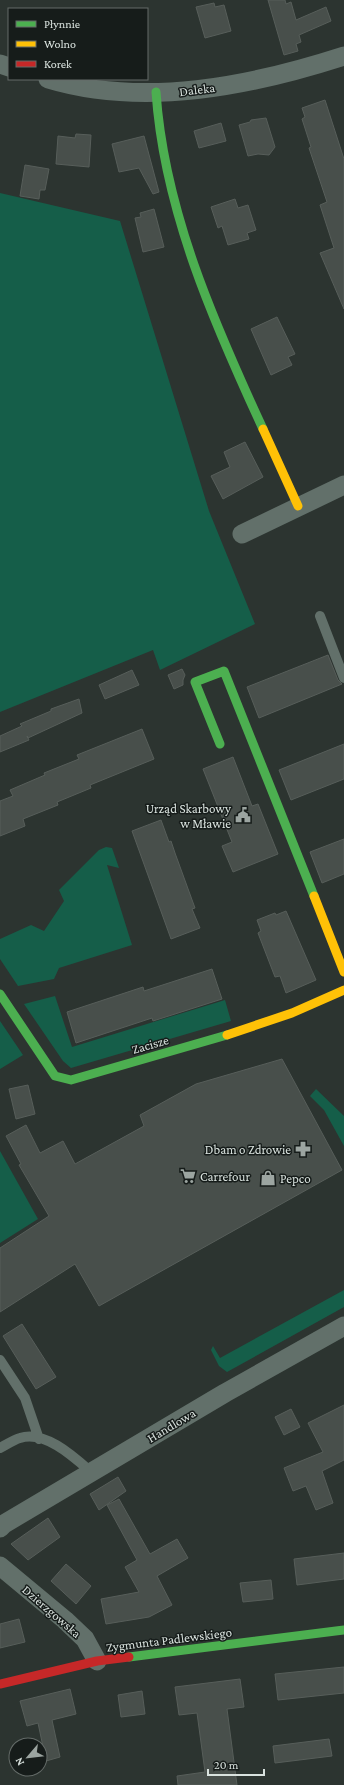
<svg xmlns="http://www.w3.org/2000/svg" width="344" height="1785" font-family="'Crimson Pro',serif">
	<style>
		.green { fill: #155e49 }
		.building { fill: #484f4b; stroke: #575e5a }
		.lines { fill: none; stroke-linecap: round; stroke-linejoin: round }
		.lane { stroke: #62706a; stroke-width: 10 }
		.street { stroke: #62706a; stroke-width: 19 }
		.fast { stroke: #4caf50; stroke-width: 9 }
		.slow { stroke: #ffc107; stroke-width: 9 }
		.jam { stroke: #c62828; stroke-width: 9 }
		.labels { text-anchor: middle; stroke-width: 3; stroke-linejoin: round; paint-order: stroke }
		.street-label { font-size: 13px; fill: #d9e2de; stroke: #161c1a }
		.poi-label { font-size: 13px; fill: #d9e2de; stroke: #161c1a; text-anchor: end }
	</style>
	<rect width="100%" height="100%" fill="#2c3430"/>
	<path class="green" d="M0,193L120,221L209,511L255,624L160,670L153,650L0,712Z
		M106,847L112,848L119,868L107,865L132,945L59,968L54,979L18,986L0,959V939L31,925L44,931L64,901L59,890L99,850Z
		M55,996L72,1047L225,1000L231,1021L71,1068L63,1061L24,1004Z
		M0,1021L23,1055L0,1069Z
		M316,1089L344,1116V1146L324,1110L310,1096Z
		M0,1151L38,1219L0,1243Z
		M344,1290V1307L227,1372L219,1366L211,1350L213,1346L220,1358Z"/>
	<path class="building" d="M268,0H285L286,4L291,2L296,20L326,7L331,21L299,35L301,42L296,44L298,51L284,55Z
		M214,3L215,7L224,5L231,31L205,38L196,7Z
		M325,100L344,159V309L320,253L334,248L320,205L327,202L309,148L311,147L302,119L305,117L302,108Z
		M266,118L275,147L269,155L258,154L248,156L239,125L250,122L251,120Z
		M221,123L226,141L199,148L194,131Z
		M76,134L91,135L89,167L56,164L58,136L75,138Z
		M144,136L159,192L153,194L139,168L119,172L112,144Z
		M25,165L49,169L45,190H40L39,199L20,196Z
		M235,199L238,208L248,205L256,230L247,233L249,239L228,245L222,226L218,228L211,207Z
		M154,209L164,247L143,252L135,218L141,217L140,213Z
		M277,317L295,354L288,357L292,365L271,375L251,329Z
		M245,442L263,477L223,499L211,476L230,467L224,452Z
		M328,655L338,680L342,684L259,718L247,687Z
		M182,669L185,675L183,680V685L174,689L168,675Z
		M132,670L139,685L105,699L99,685Z
		M79,699L82,713L28,738L27,736L29,740L0,752V736L22,726L20,724L51,711V709Z
		M142,729L154,759L90,785L91,788L57,802L58,805L23,819L25,826L0,836V801L13,796L10,790L45,775L44,773L79,759L77,755Z
		M344,744V779L291,800L279,770Z
		M233,757L252,806L258,804L278,854L233,872L222,846L232,842L203,769Z
		M161,820L169,842L171,841L175,853L195,908L192,909L200,928L171,939L132,831Z
		M344,839V874L322,883L310,852Z
		M286,911L316,980L286,993L280,976L275,977L258,933L261,931L257,920L275,913L276,915Z
		M212,969L222,999L153,1021L152,1018L76,1043L67,1012L143,987L144,991Z
		M282,1059L342,1170L99,1306L75,1264L0,1312V1248L49,1216L19,1165L21,1164L6,1136L26,1125L40,1153L63,1141L75,1164L144,1126L140,1115L196,1084Z
		M28,1085L35,1114L16,1119L9,1089Z
		M22,1324L56,1377L36,1389L3,1336Z
		M344,1405V1460L322,1471L333,1503L316,1510L306,1486L293,1491L284,1468L323,1452L308,1423Z
		M291,1409L300,1427L284,1435L275,1417Z
		M118,1477L126,1491L99,1510L90,1494Z
		M119,1499L150,1554L177,1539L188,1558L157,1576L172,1605L149,1617L106,1624L101,1599L139,1592L125,1567L137,1560L107,1505Z
		M48,1518L60,1537L28,1560L11,1544Z
		M344,1553V1579L297,1585L294,1559Z
		M66,1564L91,1586L76,1604L51,1581Z
		M271,1580L273,1599L243,1602L240,1583Z
		M19,1619L25,1642L0,1648V1624Z
		M344,1667V1693L278,1700L275,1674Z
		M240,1679L244,1707L227,1709L237,1785H178L177,1776L205,1772L197,1713L179,1715L175,1687Z
		M70,1689L76,1714L52,1720L60,1757L46,1761L38,1723L27,1726L20,1701Z
		M142,1691L145,1714L121,1717L118,1695Z
		M329,1739L332,1756L275,1763L273,1746Z"/>
	<g class="lines">
		<path class="lane" d="M320,616L344,678
			M0,1360L25,1398L39,1439
			M0,1448C6,1445 13,1440 20,1438C45,1430 74,1457 91,1472"/>
		<path class="street" d="M0,64L9,67
			M48,79C144,108 251,86 344,56
			M242,534L344,485
			M0,1528L4,1524L225,1393L344,1326
			M0,1566L65,1620L85,1639L97,1661"/>
		<path class="fast" d="M156,92C164,210 214,323 263,429
			M220,744L195,682L224,671L314,896
			M0,994L55,1076L71,1080L227,1035
			M129,1657L344,1630"/>
		<path class="slow" d="M263,429L298,506
			M314,896L344,972
			M227,1035L292,1013L344,990"/>
		<path class="jam" d="M0,1684L97,1661L129,1657"/>
	</g>
	<defs>
		<symbol id="civic-bare" viewBox="-9 -9 18 18"><path d="M-.6-6.5H3V-4.5H.6V-3L4-1V1h2V6H-6V1h2V-1L-.6-3ZM-1.2 2.5V6h2.4V2.5Z" fill="#9ca5a1" stroke="#161c1a" stroke-width="2.5" paint-order="stroke"/></symbol>
		<symbol id="pharmacy-bare" viewBox="-9 -9 18 18"><path d="M-2-6h4v4h4v4h-4v4h-4v-4h-4v-4h4Z" fill="#9ca5a1" stroke="#161c1a" stroke-width="2.5" paint-order="stroke"/></symbol>
		<symbol id="supermarket-bare" viewBox="-9 -9 18 18"><path d="M-6-5.5h2.5l.6 2H6L4.5 2H-2.5L-4.4-4H-6ZM-1.5 3.2a1.3 1.3 0 1 0 .1 0ZM3 3.2a1.3 1.3 0 1 0 .1 0Z" fill="#9ca5a1" stroke="#161c1a" stroke-width="2.5" paint-order="stroke"/></symbol>
		<symbol id="shop-bare" viewBox="-9 -9 18 18"><path d="M-5-2.5h2.3a2.7 3.5 0 0 1 5.4 0H5L5.5 6h-11ZM-1.5-2.5h3a1.5 2.3 0 0 0-3 0Z" fill="#9ca5a1" stroke="#161c1a" stroke-width="2.5" paint-order="stroke"/></symbol>
	</defs>
	<g fill-rule="evenodd">
		<use href="#civic-bare" x="232" y="804" width="22" height="22"/>
		<use href="#pharmacy-bare" x="292" y="1138" width="22" height="22"/>
		<use href="#supermarket-bare" x="177" y="1165" width="22" height="22"/>
		<use href="#shop-bare" x="257" y="1167" width="22" height="22"/>
	</g>
	<g class="labels">
		<g class="street-label">
			<text transform="translate(197 89) rotate(-7)" y="5">Daleka</text>
			<text transform="translate(150 1044) rotate(-16)" y="5">Zacisze</text>
			<text transform="translate(171 1425) rotate(-31)" y="5">Handlowa</text>
			<text transform="translate(52 1611) rotate(41)" y="5">Dzierzgowska</text>
			<text transform="translate(169 1639) rotate(-7)" y="5">Zygmunta Padlewskiego</text>
		</g>
		<g class="poi-label">
			<text x="231" y="813">Urząd Skarbowy<tspan x="231" dy="15">w Mławie</tspan></text>
			<text x="291" y="1154">Dbam o Zdrowie</text>
			<text x="200" y="1181" text-anchor="start">Carrefour</text>
			<text x="280" y="1183" text-anchor="start">Pepco</text>
		</g>
	</g>
	<rect x="8" y="8" width="140" height="72" fill="#161c1a" stroke="#646b68"/>
	<rect x="16" y="21" width="20" height="6" fill="#4caf50" stroke="#646b68"/>
	<text x="44" y="28" font-size="12" fill="#d9e2de">Płynnie</text>
	<rect x="16" y="41" width="20" height="6" fill="#ffc107" stroke="#646b68"/>
	<text x="44" y="48" font-size="12" fill="#d9e2de">Wolno</text>
	<rect x="16" y="61" width="20" height="6" fill="#c62828" stroke="#646b68"/>
	<text x="44" y="68" font-size="12" fill="#d9e2de">Korek</text>
	<g transform="translate(28 1757) rotate(242)"><circle r="19" fill="#161c1a" stroke="#646b68"/>
	<path d="M0-3L7 15L0 10L-7 15Z" fill="#9ca5a1"/>
	<text y="-6" font-size="11" font-weight="bold" text-anchor="middle" fill="#d9e2de">N</text>
	</g>
	<path d="M208 1769v6h56v-6" fill="none" stroke="#d9e2de" stroke-width="2"/>
	<text x="214" y="1769" font-size="12" fill="#d9e2de" stroke="#161c1a" stroke-width="3" paint-order="stroke">20 m</text>
</svg>
